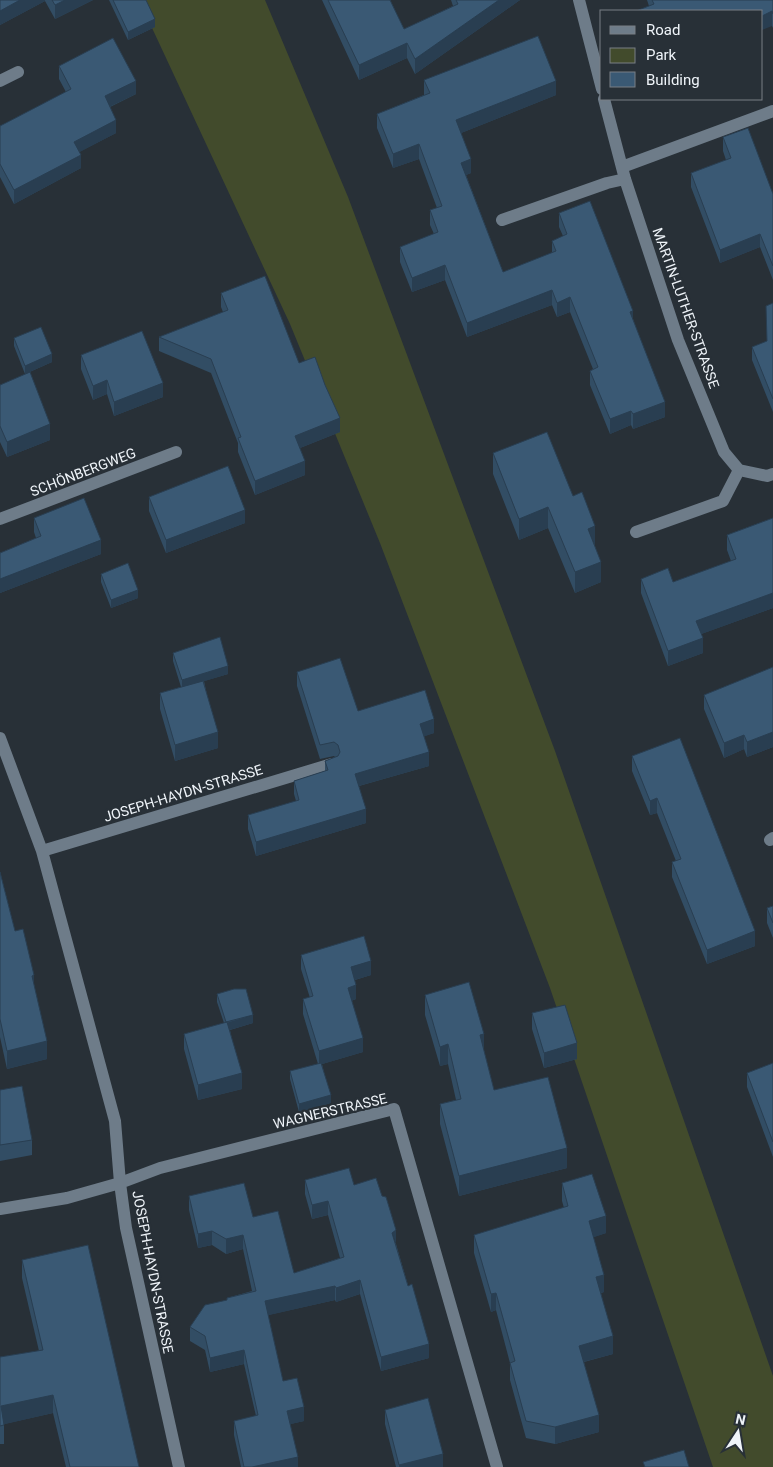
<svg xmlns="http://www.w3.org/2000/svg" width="773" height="1467" font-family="Roboto,sans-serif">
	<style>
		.green { fill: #424b2c }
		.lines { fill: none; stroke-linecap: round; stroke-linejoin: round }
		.minor { stroke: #6e7c89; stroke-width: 12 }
		.wall { fill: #324d64 }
		.shaded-wall { fill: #293e51 }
		.building { fill: #3a5974; stroke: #293e51 }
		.labels { text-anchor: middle; stroke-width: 4.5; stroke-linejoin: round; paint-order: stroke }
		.street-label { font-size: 14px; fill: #eff4f9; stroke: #283037 }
	</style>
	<rect width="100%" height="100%" fill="#283037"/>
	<path class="green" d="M139,0H265L348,197L555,751L773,1376V1467H713L550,988L380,543L290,324Z"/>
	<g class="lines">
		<path class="minor" d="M579,0L602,89
			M0,81L18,72
			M604,99L625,179L678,340L724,452L739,470
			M622,167L773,111
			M502,220L607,183L625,179
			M739,470L767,476L773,474
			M0,519L176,452
			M636,532L723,501L739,470
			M0,738L42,851L115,1121L120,1183L126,1228L179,1467
			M770,840L773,838
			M42,851L332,764
			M0,1209L67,1198L120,1183L160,1168L394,1109L497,1467"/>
	</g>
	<path class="wall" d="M0,0H93L55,19L45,1L0,25Z
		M109,0H146L155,27L128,40Z
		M322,0H390L404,29L453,6L451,0H520L415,74L407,58L359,80Z
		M647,0H773V28L772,26L649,6Z
		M59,66L136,94L110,107L116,133L79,152L81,168L14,204L0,177V126L66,92L59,79Z
		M424,80L556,95L461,133L471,173L466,175L503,272L552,253V241L563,236L559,227V213L633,319L665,417L633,429L631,425L610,434L590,385V371L593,369L570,312L557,317L552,305L467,337L445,280L412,292L400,262V247L434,234L430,225V210L437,208L419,159L393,168L377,128V114L424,95Z
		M723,137L773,194V280L760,247L720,263L691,187V173L726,160L723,151Z
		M221,293L299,363L340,432L300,448L305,475L255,495L238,452V443L211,373L159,351V337L223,312L221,307Z
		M773,303V412L752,360V347L767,341Z
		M14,338L52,362L25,374L14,346Z
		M81,355L163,397L114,416L107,394L93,400L81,369Z
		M0,385L50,440L7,457L0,442Z
		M493,453L573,496L595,546L601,582L575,593L548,528L519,540L493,474Z
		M149,497L245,523L166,553L149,511Z
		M34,518L101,554L0,593V553L36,538L34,532Z
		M773,518V608L701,634L703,653L668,666L641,593V579L673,582L731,561L727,550V535Z
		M101,574L138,598L111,608L101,582Z
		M173,653L228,674L204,681L218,748L175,761L160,709V693L181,687L173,661Z
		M773,667V747L747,757L744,749L724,758L704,709V695Z
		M297,672L358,711L434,733L424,736L429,766L359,786L366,823L256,856L248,829V815L296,801L294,794V781L325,771V761L335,757L334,756L320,759L297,686Z
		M632,756L755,946L707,964L672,877V862L676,861L657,813L650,815L632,771Z
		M0,872L15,931L34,987L47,1059L7,1069L0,1037Z
		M773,906V938L767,923V908Z
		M301,955L371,975L355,980L356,999L351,1001L363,1052L322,1064L331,1103L299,1112L290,1079V1071L318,1064L303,1014V999L310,998L301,969Z
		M217,994L253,1023L230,1030L242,1089L198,1100L184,1049V1034L224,1023L217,1002Z
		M425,995L484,1051L494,1090L567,1168L459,1196L440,1124V1104L456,1100L448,1064L440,1066L425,1015Z
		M532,1013L577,1059L544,1068L532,1029Z
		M773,1063V1157L747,1087V1073Z
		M0,1090L32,1140V1155L0,1161Z
		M305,1180L354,1185L396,1244L429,1358L381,1371L360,1294L336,1302L335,1300L268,1315L283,1381L304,1421L290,1424L298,1467H241L234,1435V1421L256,1416L244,1364L210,1372L205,1350L190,1341V1327L227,1300V1298L252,1291L243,1249L226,1254L212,1245L198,1248L189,1210V1196L253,1217L294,1273L340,1258L328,1215L312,1219L305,1194Z
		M562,1183L606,1233L593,1237L604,1292L601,1293L613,1354L584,1362L599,1432L555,1444L526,1438L510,1380V1363L496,1310L491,1312L474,1253V1235L564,1208L562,1201Z
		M22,1260L139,1467H66L53,1413L4,1424V1444H0V1357L39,1351L22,1278Z
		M385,1410L443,1467H396L385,1424Z"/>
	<path class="shaded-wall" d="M20,0H45V1L0,25V11Z
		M65,0H93L55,19V5Z
		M499,0H520L415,74V59Z
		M772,11V26L762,30V16Z
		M155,19V27L128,40V32Z
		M407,43V58L359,80V65Z
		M136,81V94L105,109V96Z
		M556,81V95L456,135V120Z
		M116,120V133L74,155V142Z
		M419,144V159L393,168V154Z
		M81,155V168L14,204V190Z
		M471,159V173L461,177V163Z
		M760,234V247L720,263V250Z
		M445,265V280L412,292V278Z
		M552,290V305L467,337V323Z
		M570,297V312L557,317V303Z
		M633,311V325L630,312Z
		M52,354V362L25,374V366Z
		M107,380V394L93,400V386Z
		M163,383V397L114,416V402Z
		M665,402V417L633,429V414Z
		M631,411V425L610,434V419Z
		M340,418V432L295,450V436Z
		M50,424V440L7,457V442Z
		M305,461V475L255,495V481Z
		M548,507V528L519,540V519Z
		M245,510V523L166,553V540Z
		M595,526V546L588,529Z
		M101,540V554L0,593V579Z
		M601,562V582L575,593V572Z
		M138,590V598L111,608V600Z
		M773,593V608L696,636V621Z
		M703,638V653L668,666V651Z
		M228,666V674L182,688V680Z
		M434,719V733L420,738V724Z
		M218,732V748L175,761V745Z
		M773,732V747L747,757V742Z
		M744,735V749L724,758V743Z
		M429,752V766L355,787V774Z
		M657,798V813L650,815V801Z
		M366,809V823L256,856V842Z
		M755,931V946L707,964V950Z
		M371,961V975L351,981V967Z
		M34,975V993L32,976Z
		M356,985V999L348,1002V988Z
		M253,1015V1023L226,1031V1023Z
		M484,1034V1054L480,1035Z
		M363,1038V1052L319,1065V1051Z
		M47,1041V1059L7,1069V1051Z
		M577,1043V1059L544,1068V1053Z
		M448,1044V1064L440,1066V1047Z
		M242,1073V1089L198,1100V1085Z
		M331,1095V1103L299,1112V1104Z
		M567,1148V1168L459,1196V1176Z
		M328,1201V1215L312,1219V1205Z
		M606,1216V1233L589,1239V1221Z
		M396,1230V1244L392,1233Z
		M212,1231V1245L198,1248V1234Z
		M243,1235V1249L226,1254V1239Z
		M604,1275V1292L596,1294V1277Z
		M360,1280V1294L336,1302V1288Z
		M335,1286V1300L265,1316V1301Z
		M496,1293V1310L491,1312V1294Z
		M613,1336V1354L579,1363V1346Z
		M429,1344V1358L381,1371V1357Z
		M244,1350V1364L210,1372V1358Z
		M53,1395V1413L1,1425V1406Z
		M304,1407V1421L287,1425V1411Z
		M599,1415V1432L555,1444V1427Z
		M443,1454V1467H399V1465Z
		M298,1457V1467H252Z"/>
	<path class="building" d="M0,0H20L0,11Z
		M52,0H65L55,5Z
		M113,0H146L155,19L128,32Z
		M328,0H390L404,29L458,4L456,0H499L415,59L407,43L359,65Z
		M652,0H773V14L772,11L762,16V11H636L654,4Z
		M538,36L556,81L456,120L471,159L461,163L503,272L556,251L552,241L567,234L559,213L590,201L633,311L630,312L665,402L633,414L631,411L610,419L590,371L598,367L570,297L557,303L552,290L467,323L445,265L412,278L400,247L438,232L430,210L442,206L419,144L393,154L377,114L430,93L424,80Z
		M113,38L136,81L105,96L116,120L74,142L81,155L14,190L0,164V126L71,89L59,66Z
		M748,128L773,194V266L760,234L720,250L691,173L731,158L723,137Z
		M265,276L299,363L315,357L325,385L340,418L295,436L305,461L255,481L238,438L241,437L211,359L159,337L228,310L221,293Z
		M773,303V399L752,347L767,341L766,306Z
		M41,327L52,354L25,366L14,338Z
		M142,331L163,383L114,402L107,380L93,386L81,355Z
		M30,372L50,424L7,442L0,426V385Z
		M547,432L573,496L582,492L595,526L588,529L601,562L575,572L548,507L519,519L493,453Z
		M228,466L245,510L166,540L149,497Z
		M84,498L101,540L0,579V553L41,536L34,518Z
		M773,518V593L696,621L703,638L668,651L641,579L668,568L673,582L736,559L727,535Z
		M128,563L138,590L111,600L101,574Z
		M220,637L228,666L182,680L173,653Z
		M340,658L358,711L425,690L434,719L420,724L429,752L355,774L366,809L256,842L248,815L299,800L294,781L328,770L325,761L338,756L340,752L338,745L334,742L320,745L297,672Z
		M773,667V732L747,742L744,735L724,743L704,695Z
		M203,681L218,732L175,745L160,693Z
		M680,738L755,931L707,950L672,862L681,859L657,798L650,801L632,756Z
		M0,872L15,931L23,929L34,975L32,976L47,1041L7,1051L0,1019Z
		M773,906V923L767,908Z
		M364,936L371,961L351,967L356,985L348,988L363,1038L319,1051L303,999L313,996L301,955Z
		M469,982L484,1034L480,1035L494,1090L548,1077L567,1148L459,1176L440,1104L461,1099L448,1044L440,1047L425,995Z
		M234,989H246L253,1015L226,1022L217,994Z
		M565,1005L577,1043L544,1053L532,1013Z
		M227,1022L242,1073L198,1085L184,1034Z
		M321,1063L331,1095L299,1104L290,1071Z
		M773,1063V1142L747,1073Z
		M22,1086L32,1140L0,1145V1090Z
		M349,1168L354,1185L376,1178L382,1196L386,1197L396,1230L392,1233L408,1286L412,1284L429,1344L381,1357L360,1280L336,1288L335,1286L265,1301L283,1381L297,1378L304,1407L287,1411L298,1457L252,1467H244L234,1421L258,1415L244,1350L210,1358L205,1336L190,1327L205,1305L227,1300V1298L256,1291L243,1235L226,1239L212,1231L198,1234L189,1196L244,1183L253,1217L278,1211L294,1273L344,1257L328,1201L312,1205L305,1180Z
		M592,1174L606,1216L589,1221L604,1275L596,1277L613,1336L579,1346L599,1415L555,1427L526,1421L510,1363L515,1361L496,1293L491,1294L474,1235L568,1206L562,1183Z
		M88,1245L139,1467H70L53,1395L1,1406L4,1425L0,1426V1357L43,1350L22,1260Z
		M428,1398L443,1454L399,1465L385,1410Z
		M684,1450L689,1467H645L643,1462Z"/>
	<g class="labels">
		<g class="street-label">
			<text transform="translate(686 308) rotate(70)" y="5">MARTIN-LUTHER-STRASSE</text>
			<text transform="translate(83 472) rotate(-21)" y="5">SCHÖNBERGWEG</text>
			<text transform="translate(183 793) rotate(-17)" y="5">JOSEPH-HAYDN-STRASSE</text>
			<text transform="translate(330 1111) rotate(-13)" y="5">WAGNERSTRASSE</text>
			<text transform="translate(153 1272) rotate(79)" y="5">JOSEPH-HAYDN-STRASSE</text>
		</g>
	</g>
	<rect x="600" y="10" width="162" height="90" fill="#283037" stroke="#787e85"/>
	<rect x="610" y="26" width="25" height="8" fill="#6e7c89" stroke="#787e85"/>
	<text x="646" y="35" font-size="15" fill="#eff4f9">Road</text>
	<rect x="610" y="48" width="25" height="15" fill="#424b2c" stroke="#787e85"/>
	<text x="646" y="60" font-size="15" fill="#eff4f9">Park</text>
	<rect x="610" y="72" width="25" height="15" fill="#3a5974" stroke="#787e85"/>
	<text x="646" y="85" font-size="15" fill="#eff4f9">Building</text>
	<g transform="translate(738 1432) rotate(12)" stroke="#283037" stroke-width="4" paint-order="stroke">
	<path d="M0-4L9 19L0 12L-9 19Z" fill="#eff4f9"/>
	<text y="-8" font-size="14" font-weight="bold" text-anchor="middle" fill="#eff4f9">N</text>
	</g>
</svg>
